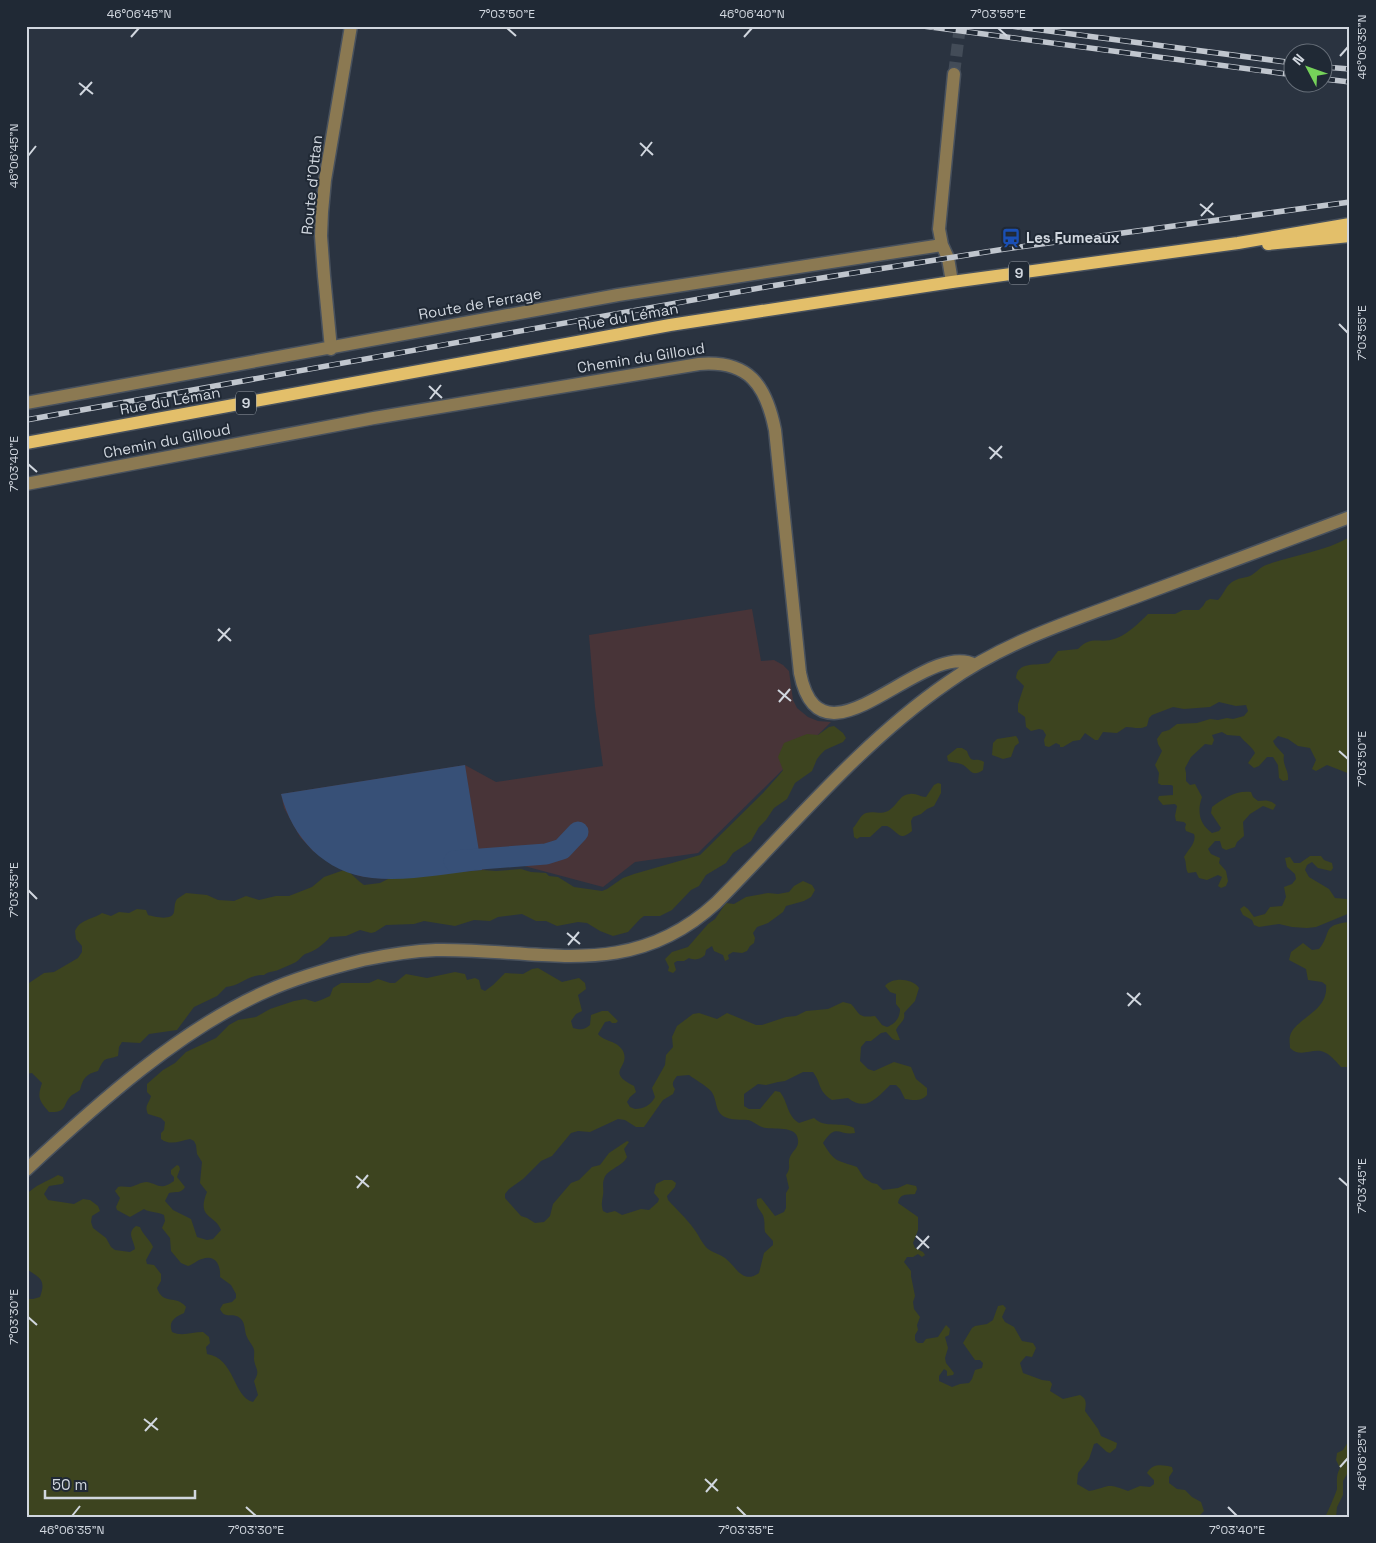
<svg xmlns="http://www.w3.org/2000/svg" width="1376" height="1543" font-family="'Space Grotesk',sans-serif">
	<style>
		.industrial { fill: #483438 }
		.green { fill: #3d441f; fill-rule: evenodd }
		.water { fill: #375077 }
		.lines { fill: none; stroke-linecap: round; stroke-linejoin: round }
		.canal { stroke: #375077; stroke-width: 21 }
		.minor-tunnel { stroke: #434c58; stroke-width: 12; stroke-dasharray: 12 6; stroke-linecap: butt }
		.minor-casing { stroke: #48515d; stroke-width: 15 }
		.major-casing { stroke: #48515d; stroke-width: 15 }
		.minor { stroke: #8b7952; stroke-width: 12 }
		.major { stroke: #e3bf6a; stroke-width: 12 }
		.rail-casing { stroke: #c0c6ce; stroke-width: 5.5 }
		.rail { stroke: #202935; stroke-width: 4; stroke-dasharray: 11; stroke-linecap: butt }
		.ticks { fill: none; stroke: #d1d7df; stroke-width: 2 }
		.labels { text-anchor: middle; stroke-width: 4; stroke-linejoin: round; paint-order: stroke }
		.shield { fill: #202935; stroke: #9ca3ac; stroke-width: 1 }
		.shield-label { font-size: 14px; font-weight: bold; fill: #d1d7df }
		.street-label { font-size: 15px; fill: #d1d7df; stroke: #202935 }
		.poi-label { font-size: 15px; font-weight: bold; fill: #d1d7df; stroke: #202935; text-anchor: start }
		.neatline { fill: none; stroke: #d1d7df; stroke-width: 2 }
		.ticks-label { font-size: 12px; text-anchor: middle; fill: #d1d7df }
	</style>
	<rect width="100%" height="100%" fill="#2a3340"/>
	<path class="industrial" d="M752,609L761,661L774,660L783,665L789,671L793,700L797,708L808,717L818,721L831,722L698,853L635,862L603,887L513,863L482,870L398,879L374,878L359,876L337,867L313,851L300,837L284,808L281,794L465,765L496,782L603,766L595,707L589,635Z"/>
	<path class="green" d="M1350,537V774L1327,765L1316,771L1312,769L1316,760L1310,748L1298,746L1288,739L1278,736L1273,741L1275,745L1284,755C1282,766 1289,769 1288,780L1283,781L1279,778L1278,765L1273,757H1267L1259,766L1254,768L1248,763L1255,753C1252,746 1245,743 1240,736L1227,735L1222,732L1212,735L1214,740L1212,745L1205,744L1191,757L1185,768L1186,773V781L1190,785L1195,784L1202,797C1197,811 1199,824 1212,833L1219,831L1221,828L1211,813L1212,807C1224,798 1236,790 1251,792L1253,797L1258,801C1266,800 1270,800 1276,805L1273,810L1263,806L1250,814L1243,822L1244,836L1237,842L1235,847L1226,850L1222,848L1220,841H1215L1208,849L1211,854L1220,858L1219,863L1226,871L1228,881L1226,886L1221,888L1218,886L1222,877L1218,875L1207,880L1199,878L1196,872L1188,873C1185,868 1187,863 1184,857C1188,850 1197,842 1194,834L1186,831L1185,828L1186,824L1184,822L1176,821L1175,816L1177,806L1175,804L1163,805L1158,799L1159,796L1173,795V786L1171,785H1161L1158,783L1159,773L1155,765L1162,751L1158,744L1157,739L1162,732L1169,730L1177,724L1197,723L1210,719L1218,720L1227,718L1233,719L1244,716L1248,711L1246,705L1236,706L1219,702L1210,707L1184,709L1173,707L1152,715L1149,718L1147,726C1139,730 1134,727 1126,727L1117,733L1103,732L1098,740H1095L1085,733L1080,740L1073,741L1063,747H1060V745L1056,743L1049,747L1045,746L1044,740L1046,735L1043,730L1039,729L1031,731L1026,727L1025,717L1018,712V704L1024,686L1016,678C1017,661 1037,666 1049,663L1058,651L1078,649C1092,634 1100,645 1117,638C1129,633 1139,623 1148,614H1175L1183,610H1199L1203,606L1206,601L1210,599L1218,600C1224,594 1225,587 1232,582C1238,578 1244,578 1250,576C1256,573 1260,567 1266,565C1293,555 1324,552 1350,537Z
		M834,726L843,733L846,738L843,742L825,750L821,754L817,759L812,771L795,783L787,799L774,808L766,820L759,827L751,841L733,853L726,863L706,875L699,886L691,890L672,910L660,916H644L640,919L628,932L613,936L600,931L587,923L578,922L557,926L546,921H536L522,914L498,917L490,921L474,920L455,926L424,921L414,924L386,925L375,932L371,933L360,930L346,936L330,937C323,945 315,951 305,954C302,956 299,960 296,962C291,965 284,967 278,970C273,972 269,971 264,975C246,975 241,986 226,987L217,996L194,1007L177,1030L149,1034L140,1043L122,1042L119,1047L118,1056C104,1061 106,1055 98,1071C86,1074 83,1078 80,1090C78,1092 75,1093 72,1095C62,1103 69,1113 49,1112C39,1100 37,1098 42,1083L32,1073L26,1074V985L44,973L54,972L78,958L82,952V946L76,939L75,931C80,919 92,920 102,913L111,916L119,912L129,913L137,909L146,910L148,915C155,917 172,921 174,912C175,907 174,904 177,899L186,893L207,895L218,900L234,901L246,896L259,900L276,896H289L312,887L324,877L344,870L349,872L360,882L364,885L380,883L388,879L482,870L496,871L521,869L531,872L546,873L549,876L558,877L574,887L602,891L607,889L623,878L634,874L700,855L763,793L780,774L783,770L778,757L784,743L807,734L818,735L829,727Z
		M1016,736L1018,739L1019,743L1015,746L1011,757L1003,759L992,755L993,743L997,739Z
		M957,748H962L967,751C972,766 974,756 984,762L983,770C971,779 970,767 961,764C956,762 952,763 948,761L947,756Z
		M938,783L941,784V793L934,806L927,809L921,814L913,817L911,821L912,831C899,842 899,832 887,826H882L870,837H860L857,839L854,837L853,828C858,823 860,815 866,813C876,810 882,817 892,808C898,803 901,794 910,794C916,793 920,797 926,797L934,785Z
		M1310,856H1321L1324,860L1332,863L1333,868L1331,871L1318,868L1312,862L1307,865L1305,870L1309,877L1329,889L1335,898L1347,899L1350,901V913L1316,927L1307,928L1292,927L1279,924L1259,927L1254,925L1252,920L1243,915L1240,909L1244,906L1248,909L1254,917L1265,914L1270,907L1282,906L1286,897L1284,887L1292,884L1296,879L1295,874L1287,867L1285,858L1290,857L1294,863H1300Z
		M803,881L812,885L815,890L811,897L804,901L786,906L783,912L768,923L757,927L753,933L755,938L754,943L750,946L747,951L742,953L733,952L728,955L729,959L725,961L723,955L714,951L712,946L706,950L705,955C701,959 695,961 689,958L684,961H677L674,963L676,970L673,973L668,971L669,967L665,959L672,952L688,947L708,924L715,919L726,903L734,904L746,897L768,893L778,894L789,892L794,886Z
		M1350,922V1067H1341C1337,1063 1332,1056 1326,1053C1314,1046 1301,1059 1290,1048C1290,1045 1289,1039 1290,1036C1295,1018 1329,1012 1326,985L1322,982L1308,980L1306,969L1289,960L1291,952L1303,943L1312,950L1319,949C1333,932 1320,925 1350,922Z
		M538,968L562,982L579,978L585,983L586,989L578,995L582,1011L576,1014L571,1021L573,1028C581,1030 584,1030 590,1025L591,1015L602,1011H608L618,1021L616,1023H612L610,1021L605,1022L598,1034C604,1042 617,1040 623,1051C631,1068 604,1071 634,1086L636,1092L630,1097L627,1102L630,1107L635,1109C644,1109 651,1105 655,1097L652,1088L665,1065L666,1055L673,1047L672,1037L677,1026L693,1014L699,1013L717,1019L727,1013L756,1025H762L786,1017L796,1016L806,1011L828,1009L843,1002L851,1004C861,1015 858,1018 875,1016L882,1025L887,1027C895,1024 900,1018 900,1009L896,1004V994L890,992L885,986C892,977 912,978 919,988L915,1001L904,1013C906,1021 899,1023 896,1030L900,1040C891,1041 892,1037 886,1032L881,1033L871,1041H866L861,1047L860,1061L868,1069L874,1071L894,1062L911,1067L916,1079L927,1088V1095C921,1102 913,1100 905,1099L900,1089L896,1085H890C877,1098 866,1112 848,1098L832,1100C817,1090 822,1084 813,1072H803L785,1081L778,1082L766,1085L758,1084L744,1094V1106L749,1109H760L775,1091L780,1092C788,1102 787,1116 799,1123L814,1118C825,1129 841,1121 854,1128L855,1133C839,1136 836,1122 823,1143C835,1163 837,1160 857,1167L864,1178L872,1183L877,1184L883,1190L898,1188L907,1184L916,1186L917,1189L915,1194C906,1195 900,1193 898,1203L918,1217V1230L913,1243L915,1248L923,1252L925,1255L922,1257L918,1254L913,1257H907L904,1262L911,1271V1276L915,1296L913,1302L914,1309L920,1317L917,1325L918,1330L915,1335V1340L918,1343H923L926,1339L938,1337L946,1325L950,1329L949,1335L945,1337L948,1348L945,1358L946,1363L954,1373L953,1375L947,1376V1371L944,1369L939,1376V1381L952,1387L960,1384L969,1383L972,1379L975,1370L982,1368L983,1363L980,1360H975L963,1343L972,1328L975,1326L987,1324L993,1320L998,1306L1003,1305L1006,1308L1002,1317L1005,1322L1014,1327L1022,1341L1033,1343L1036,1348L1032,1357L1026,1356L1020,1363L1023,1373L1042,1380L1050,1381L1052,1384L1050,1391L1063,1399L1080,1395C1087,1399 1086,1403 1085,1411L1098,1429L1101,1436L1117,1443L1116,1448L1110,1453L1107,1452L1097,1443L1094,1444L1089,1459L1078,1473L1077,1484L1089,1491C1110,1487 1105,1482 1128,1491L1140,1486L1150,1487L1154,1484V1480L1147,1473C1153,1463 1162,1465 1172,1467L1173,1471L1169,1477V1483L1177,1489L1185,1490L1192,1497L1201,1502L1204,1511L1198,1517H26V1299H33L40,1297C46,1280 41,1278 26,1269V1195C35,1185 46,1182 58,1175L63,1177L64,1182L62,1184L49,1186L44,1194L48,1200L74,1204L83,1199L90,1200L98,1206L100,1211L92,1216L91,1222L93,1228L106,1238L111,1247L115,1250L130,1252L135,1249C134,1240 126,1233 136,1226L140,1227C143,1235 151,1241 153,1247L146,1260L147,1264L154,1265L161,1274V1281L157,1288C163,1306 176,1294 186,1307L184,1313C175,1317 168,1321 172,1332C182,1337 192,1332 203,1332L209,1337L210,1343L206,1347L207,1354C235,1358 233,1397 253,1402L258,1395L254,1381C261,1370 255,1369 254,1359C254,1354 255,1351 253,1347C251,1343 248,1340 247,1337C244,1331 246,1323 240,1318C233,1312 225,1320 220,1309L223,1304L232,1302L236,1298V1294L231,1285L220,1277C221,1266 216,1254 202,1259C197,1260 194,1264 188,1266L181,1263L171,1251L170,1238L162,1228L165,1221L164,1215C156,1211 150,1213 144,1209L130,1217L117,1210L116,1207L120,1198L115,1191L118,1187C122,1186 126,1187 130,1187C136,1186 140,1182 147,1182C158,1184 160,1191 174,1181V1177L171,1174V1170L177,1165L179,1166L180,1169L177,1177L185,1187C181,1194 176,1191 169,1193L165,1201L173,1210L191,1219L197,1237L207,1240L213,1239L221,1230C215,1214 196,1219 207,1192L200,1183L202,1162L197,1154L196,1145L194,1141L190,1139C180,1141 170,1146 161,1139V1133L164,1130L165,1122L161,1118L148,1114C144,1105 149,1104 151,1096L147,1092V1084L163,1070L175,1063L186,1052L216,1038L229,1025L238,1020L256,1017L270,1009L294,1001L305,999L315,1002L321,1000L330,996L333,988L341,983H369L378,979L390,983H395L406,974L427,978L455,972L465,974L467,980L475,978L479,980L481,989L485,991L493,985L505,973L523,974L532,969ZM689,1075C696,1080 705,1085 711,1091C718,1100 714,1112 725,1117C733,1121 740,1119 748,1120C753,1121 757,1125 762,1127C772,1131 797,1124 798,1140C799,1148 793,1150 790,1157C787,1164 792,1167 786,1175L789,1188L786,1193V1208L784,1212L775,1216L761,1198L757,1199C755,1209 763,1211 764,1219C765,1223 764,1228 765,1232L773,1241V1245L764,1253L759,1273C742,1285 736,1266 725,1258C720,1254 713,1253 708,1249C702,1244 699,1235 694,1229C687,1219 677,1210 668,1200L667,1196L675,1187L676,1183L672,1180H664L656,1184L654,1193L659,1199L658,1202L649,1210L641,1209L622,1215L615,1211L607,1213L603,1211C601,1204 602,1202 603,1195C604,1190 602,1184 604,1179C607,1169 622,1167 627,1157L624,1149L629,1142L627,1141L609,1153L600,1165L592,1167L579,1180L571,1183L553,1204L550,1216L544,1222L535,1223L527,1218L521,1216L505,1198V1194L509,1189L523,1179L541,1161L552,1156L571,1133L578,1131L590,1132L618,1119L625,1120L636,1127H644L663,1100L673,1094L675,1089C671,1084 673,1081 677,1076Z
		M1348,1442H1350V1469L1343,1481V1495L1337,1507L1336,1517H1325C1327,1514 1336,1493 1337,1489C1337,1481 1336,1475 1340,1468L1336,1460L1337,1453L1343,1450Z"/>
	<path class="water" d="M465,765L482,870C447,873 408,882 372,878C325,873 292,838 281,794Z"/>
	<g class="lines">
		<path class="canal" d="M454,861L546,854L562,849L578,832"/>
		<path class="minor-tunnel" d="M954,74L960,26"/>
		<defs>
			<path id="minor" d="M952,282L948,258L942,245L939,229L954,74
				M331,349L324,276L321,236L322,212L325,180L351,26
				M26,403L618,295L942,245
				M26,484L374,418L699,364C749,360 766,385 775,430L800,673C821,779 924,637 975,665
				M26,1170C96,1105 180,1029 267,991C298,977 331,968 363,960C387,955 411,951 436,950C540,948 629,983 716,903C791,828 859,744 947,683C1003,643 1068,622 1133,598C1205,571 1278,544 1350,517"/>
			<path id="major" d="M1268,244L1350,236
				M26,443L670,325L952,282L1238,243L1350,224"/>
		</defs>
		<use href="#minor" class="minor-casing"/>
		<use href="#major" class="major-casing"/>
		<use href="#minor" class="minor"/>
		<use href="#major" class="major"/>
		<defs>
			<path id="rail" d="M923,26L1294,75
				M1011,26L1294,63
				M1324,67L1350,69
				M1324,79L1350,82
				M26,420L771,286L1005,249L1350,202"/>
		</defs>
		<use href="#rail" class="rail-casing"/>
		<use href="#rail" class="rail"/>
	</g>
	<path class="ticks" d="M507,28L516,36M998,28L1007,36M131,37L139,28M744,37L752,28M1340,56L1348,47M79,83L93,94M80,95L92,82M640,143L653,155M28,156L36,146M641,156L652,142M1200,204L1214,215M1201,216L1213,203M1339,324L1348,333M429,386L442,398M430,399L441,385M989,447L1002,458M990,459L1002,446M28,464L37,472M218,629L231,641M218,641L230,628M778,690L791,701M779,702L790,689M1339,751L1348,759M28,890L37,899M567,933L580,944M568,945L579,932M1127,993L1141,1005M1128,1006L1140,993M356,1176L369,1187M1339,1178L1348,1186M357,1188L368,1175M916,1236L929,1248M917,1249L929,1236M28,1317L37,1325M144,1419L158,1430M145,1431L157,1418M1340,1467L1348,1458M705,1479L718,1491M706,1492L717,1479M246,1507L256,1516M737,1507L746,1516M1228,1507L1237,1516M72,1516L80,1506"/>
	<defs>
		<symbol id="station-bare" viewBox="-9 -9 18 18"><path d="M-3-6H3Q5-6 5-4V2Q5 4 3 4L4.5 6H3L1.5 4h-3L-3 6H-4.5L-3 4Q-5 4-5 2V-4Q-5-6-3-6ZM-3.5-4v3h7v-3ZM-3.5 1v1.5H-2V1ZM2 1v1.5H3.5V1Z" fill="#1a4fb4" stroke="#202935" stroke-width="2.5" paint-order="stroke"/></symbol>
	</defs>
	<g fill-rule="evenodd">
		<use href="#station-bare" x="997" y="224" width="28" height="28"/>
	</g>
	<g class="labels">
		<g class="shield">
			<rect x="1009" y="261.5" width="20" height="23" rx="4"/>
			<rect x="236" y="391.5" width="20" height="23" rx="4"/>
		</g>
		<g class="shield-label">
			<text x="1019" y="278">9</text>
			<text x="246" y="408">9</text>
		</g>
		<g class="street-label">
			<text transform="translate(312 185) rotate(-84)" y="5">Route d'Ottan</text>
			<text transform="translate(480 304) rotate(-10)" y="5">Route de Ferrage</text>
			<text transform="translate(628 317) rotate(-10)" y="5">Rue du Léman</text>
			<text transform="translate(641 358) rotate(-9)" y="5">Chemin du Gilloud</text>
			<text transform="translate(170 401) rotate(-10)" y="5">Rue du Léman</text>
			<text transform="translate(167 441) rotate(-11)" y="5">Chemin du Gilloud</text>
		</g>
		<g class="poi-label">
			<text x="1026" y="243">Les Fumeaux</text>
		</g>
	</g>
	<rect width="1376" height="1543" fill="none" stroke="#202935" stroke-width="55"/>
	<g transform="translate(1308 68) rotate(311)"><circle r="24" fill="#202935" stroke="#676f79"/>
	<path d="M0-4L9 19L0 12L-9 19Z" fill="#76d25a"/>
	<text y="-8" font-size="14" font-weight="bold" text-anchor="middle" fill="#d1d7df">N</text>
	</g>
	<path d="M45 1490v8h150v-8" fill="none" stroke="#d1d7df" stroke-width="2.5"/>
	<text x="52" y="1490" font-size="15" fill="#d1d7df" stroke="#202935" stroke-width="4" paint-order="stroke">50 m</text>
	<rect x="28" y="28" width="1320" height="1488" class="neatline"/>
	<g class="ticks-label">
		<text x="139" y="18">46°06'45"N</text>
		<text x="507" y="18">7°03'50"E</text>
		<text x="752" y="18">46°06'40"N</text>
		<text x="998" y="18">7°03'55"E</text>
		<text transform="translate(1362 47) rotate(-90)" y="4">46°06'35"N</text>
		<text transform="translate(14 156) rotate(-90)" y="4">46°06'45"N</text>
		<text transform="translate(1362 333) rotate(-90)" y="4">7°03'55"E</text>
		<text transform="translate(14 464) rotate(-90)" y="4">7°03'40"E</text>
		<text transform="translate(1362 759) rotate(-90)" y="4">7°03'50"E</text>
		<text transform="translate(14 890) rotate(-90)" y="4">7°03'35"E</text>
		<text transform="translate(1362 1186) rotate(-90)" y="4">7°03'45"E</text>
		<text transform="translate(14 1317) rotate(-90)" y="4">7°03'30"E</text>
		<text transform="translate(1362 1458) rotate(-90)" y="4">46°06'25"N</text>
		<text x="72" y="1534">46°06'35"N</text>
		<text x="256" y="1534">7°03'30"E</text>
		<text x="746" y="1534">7°03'35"E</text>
		<text x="1237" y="1534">7°03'40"E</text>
	</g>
</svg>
